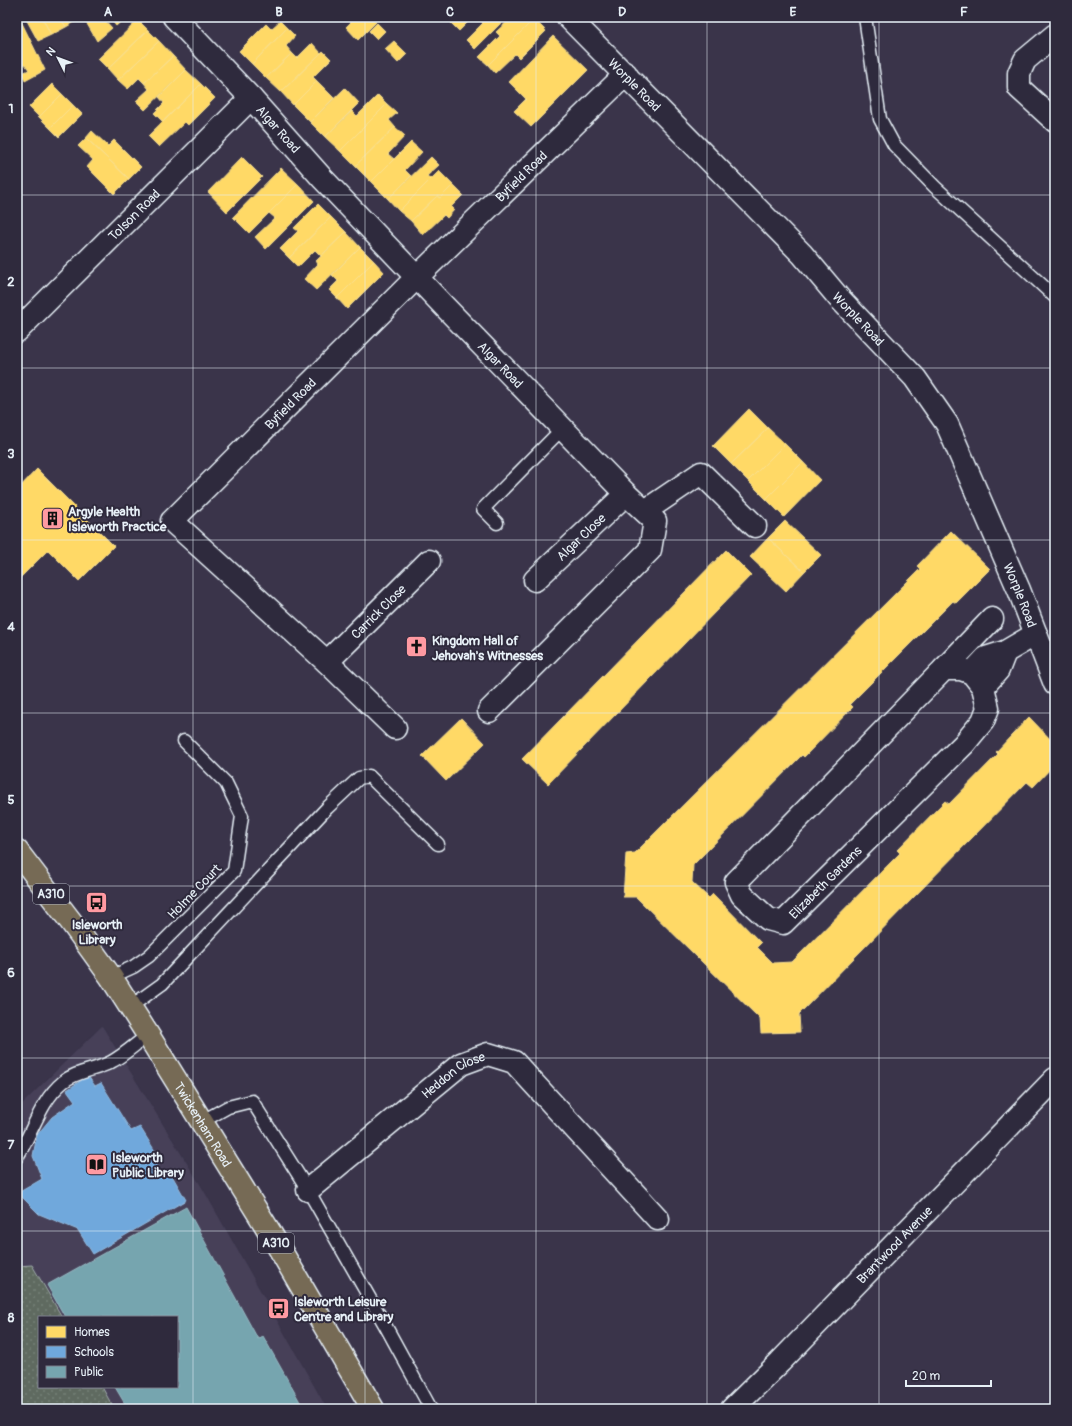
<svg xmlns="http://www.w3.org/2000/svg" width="1072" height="1426" font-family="Pangolin,sans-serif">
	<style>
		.built { fill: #474159 }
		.park { fill: url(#park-dots); stroke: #a3aeac }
		.homes { fill: #ffd966; stroke: #f8e092 }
		.schools { fill: #6fa8dc; stroke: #93bee4 }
		.public { fill: #76a5af; stroke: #98bcc5 }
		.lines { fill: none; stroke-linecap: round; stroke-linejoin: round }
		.lane-casing { stroke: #e8f1f8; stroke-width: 15 }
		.street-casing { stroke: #e8f1f8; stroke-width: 25 }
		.primary-casing { stroke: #e8f1f8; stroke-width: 25 }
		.lane { stroke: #2f2a3d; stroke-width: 12 }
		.street { stroke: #2f2a3d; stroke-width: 22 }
		.primary { stroke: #766a54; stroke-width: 22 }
		.grid { fill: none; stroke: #e8f1f8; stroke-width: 1; stroke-opacity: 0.55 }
		.labels { text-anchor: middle; stroke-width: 4; stroke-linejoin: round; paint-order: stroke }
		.shield { fill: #2f2a3d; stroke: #b0b5c0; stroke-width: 1 }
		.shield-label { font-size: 12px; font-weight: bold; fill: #e8f1f8 }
		.street-label { font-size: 13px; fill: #e8f1f8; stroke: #2f2a3d }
		.poi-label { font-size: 13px; font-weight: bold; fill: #e8f1f8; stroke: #2f2a3d; text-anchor: start }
		.neatline { fill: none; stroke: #e8f1f8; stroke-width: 1.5 }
		.grid-label { font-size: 13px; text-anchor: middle; font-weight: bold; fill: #e8f1f8 }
	</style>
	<defs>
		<pattern id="park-dots" width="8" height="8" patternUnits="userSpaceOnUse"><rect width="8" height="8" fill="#5e6b60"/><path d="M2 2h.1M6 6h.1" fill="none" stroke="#758178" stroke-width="1.8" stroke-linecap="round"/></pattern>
	</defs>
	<rect width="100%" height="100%" fill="#3a344a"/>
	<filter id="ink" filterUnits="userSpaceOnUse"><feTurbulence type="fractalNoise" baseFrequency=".025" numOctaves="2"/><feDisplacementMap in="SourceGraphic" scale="8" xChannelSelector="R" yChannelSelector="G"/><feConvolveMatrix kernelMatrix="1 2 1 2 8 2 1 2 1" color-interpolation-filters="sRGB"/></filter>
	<g filter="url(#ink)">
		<path class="built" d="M102,1026L204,1191L327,1409H114L102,1387H177V1317H62L32,1265L17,1266V1109Z"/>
		<path class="park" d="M32,1265L62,1317H39V1387H102L114,1409H17V1266Z"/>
		<path class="homes" d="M17,17H19L45,70L25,81L22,73L29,70L25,64L17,67Z
			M25,17H42L51,35L38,41Z
			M42,17H60L66,27L51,35Z
			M60,17H78L80,19L66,27Z
			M83,17H102L112,28L97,41Z
			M109,17H126L116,26Z
			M356,17H370L376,22L358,40L346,27Z
			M457,17H473L459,31L451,23Z
			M481,17H507L475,49L466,40L483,23L479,19Z
			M512,17H532L534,19L488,65L479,57L500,36L496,32Z
			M534,19L546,31L519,58L515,54L495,73L488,65Z
			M138,20L148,30L108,69L98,59Z
			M280,21L287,28L252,64L239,51L266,24L271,29Z
			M377,23L385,31L377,39L369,31Z
			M287,28L295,36L286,46L292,53L266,78L252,64Z
			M148,30L159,41L118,80L108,69Z
			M553,36L588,70L531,127L514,111L526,99L509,82Z
			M159,41L173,56L144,83L139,78L128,89L118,80Z
			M394,41L407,54L398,63L385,49Z
			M312,43L321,53L281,92L266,78L292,53L297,58Z
			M323,51L331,59L313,77L317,81L293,105L281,92Z
			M173,56L186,70L145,110L136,101L149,89L144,83Z
			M186,70L201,84L163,122L154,113L164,103L159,97Z
			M317,81L334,98L310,122L293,105Z
			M52,84L62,94L39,117L29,107Z
			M201,84L215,98L188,125L185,122L159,147L148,136Z
			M345,88L359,103L325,137L310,122Z
			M62,94L73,105L50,128L39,117Z
			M378,95L387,104L340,151L325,137L352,111L357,116Z
			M387,104L397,113L389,120L395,127L355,166L340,151Z
			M73,105L82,114L59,137L50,128Z
			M395,127L405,136L388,154L394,159L371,182L355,166Z
			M92,131L108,146L114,140L141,167L129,179L86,138Z
			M86,138L129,179L114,194L87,167L93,160L78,146Z
			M411,142L422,152L405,170L411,176L388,199L371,182Z
			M242,157L262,177L227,212L208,192Z
			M431,157L439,165L427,176L431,179L399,211L388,199Z
			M281,168L298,184L249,233L233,217Z
			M439,171L453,185L440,198L437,196L411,221L399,211Z
			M298,184L314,201L266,249L255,237L275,218L269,213Z
			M453,185L463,195L451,207L454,210L447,218L444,215L423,235L411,221L437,196L440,198Z
			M318,204L331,217L289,258L280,249L298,231L294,228Z
			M331,217L346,232L321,256L315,250L298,267L289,258Z
			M346,232L360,247L316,290L304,279L318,264L316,261Z
			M360,247L374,261L337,298L329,290L338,281L332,275Z
			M374,261L384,272L347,309L337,298Z
			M749,409L768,428L731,464L713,446Z
			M768,428L785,444L748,481L731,464Z
			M785,444L803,462L766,499L748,481Z
			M803,462L820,480L784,517L766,499Z
			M37,469L114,546L79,581L48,550L17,581V490Z
			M785,521L821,555L804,572L768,538Z
			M951,531L990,569L956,603L953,601L850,704L853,707L804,757L802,755L693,865L692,882L709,898L713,894L761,943L757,947L773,963L792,962L900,853L897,850L945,801L949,804L998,754L996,752L1029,717L1055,744V764L1033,787L1027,782L799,1014L800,1032L761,1033L760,1019L636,897H623L626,854L635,853L920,569L917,566Z
			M768,538L804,572L786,591L750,557Z
			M726,550L751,575L548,784L522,759Z
			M461,718L485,743L446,781L422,756Z"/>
		<path class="schools" d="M88,1076L95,1086L101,1083L131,1131L140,1127L155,1151L150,1154L163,1176L170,1172L186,1200L93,1254L78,1230L39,1214L18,1193L42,1179L33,1156L37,1135L52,1117L75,1101L67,1090Z"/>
		<path class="public" d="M186,1207L258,1339L263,1336L304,1409H128L115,1387H177V1317H65L47,1285Z"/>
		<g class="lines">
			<defs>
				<path id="lane" d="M865,17L880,119L894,145L935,187L1055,297
					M497,523L483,509L563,428
					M111,977L133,967L149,956L234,871L242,816L226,783L184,741
					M130,1007L162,984L327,808L359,778L369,776L438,844
					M201,1122L228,1107L252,1101L308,1190L385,1325L431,1409
					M17,1157C33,1132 40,1101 63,1082C76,1071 97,1070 111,1062C123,1056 137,1043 148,1035"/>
				<g id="street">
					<path id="s1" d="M174,17L251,98L323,179L445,307L626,494L655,521L650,550L489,711"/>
					<path id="s2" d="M568,17L802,254L839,298L915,378L947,424L1019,590L1055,684"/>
					<path d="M1055,35L1025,60L1019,73V88L1055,121"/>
					<path id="s3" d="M17,331L251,98"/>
					<path d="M645,511L701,473L755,526"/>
					<path id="s4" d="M535,580L626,494"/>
					<path id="s5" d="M327,662L429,561"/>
					<path d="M944,669H961L972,673L983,687L988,708L983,721L964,744L783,923L768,919L742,895L736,882Z"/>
					<path d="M944,669L992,619"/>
					<path d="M972,673L986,658L1005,652L1036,634"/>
					<path d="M983,687L998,670L1005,652"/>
					<path id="s6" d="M395,728L327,662L172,521L417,277L626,74"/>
					<path id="s7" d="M308,1190L461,1064L488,1054L514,1062L658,1219"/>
					<path id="s8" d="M732,1409L780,1362L1055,1079"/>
				</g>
				<g id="primary">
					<path id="s9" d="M17,851L72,923L111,977L148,1035L271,1234L373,1409"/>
				</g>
			</defs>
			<use href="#lane" class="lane-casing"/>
			<use href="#street" class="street-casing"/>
			<use href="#primary" class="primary-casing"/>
			<use href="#lane" class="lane"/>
			<use href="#street" class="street"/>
			<use href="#primary" class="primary"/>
		</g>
	</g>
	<path class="grid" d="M193,17V1409M365,17V1409M536,17V1409M707,17V1409M879,17V1409M17,195H1055M17,368H1055M17,540H1055M17,713H1055M17,886H1055M17,1058H1055M17,1231H1055"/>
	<defs>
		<symbol id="building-square" viewBox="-11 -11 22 22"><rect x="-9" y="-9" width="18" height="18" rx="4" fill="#ff9aa2" stroke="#2f2a3d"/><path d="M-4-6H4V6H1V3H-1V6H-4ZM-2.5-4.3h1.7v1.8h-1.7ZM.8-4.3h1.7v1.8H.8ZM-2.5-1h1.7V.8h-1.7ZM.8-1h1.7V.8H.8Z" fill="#111"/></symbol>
		<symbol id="church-square" viewBox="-11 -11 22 22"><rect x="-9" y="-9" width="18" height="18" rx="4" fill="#ff9aa2" stroke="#2f2a3d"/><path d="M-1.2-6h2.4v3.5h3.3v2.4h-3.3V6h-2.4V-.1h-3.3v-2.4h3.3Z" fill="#111"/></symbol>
		<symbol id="bus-square" viewBox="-11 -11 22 22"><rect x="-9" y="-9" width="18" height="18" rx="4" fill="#ff9aa2" stroke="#2f2a3d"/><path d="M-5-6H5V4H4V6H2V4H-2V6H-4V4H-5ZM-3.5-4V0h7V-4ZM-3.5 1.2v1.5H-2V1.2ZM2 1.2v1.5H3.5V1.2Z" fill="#111"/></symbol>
		<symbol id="library-square" viewBox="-11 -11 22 22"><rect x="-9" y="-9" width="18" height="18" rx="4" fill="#ff9aa2" stroke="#2f2a3d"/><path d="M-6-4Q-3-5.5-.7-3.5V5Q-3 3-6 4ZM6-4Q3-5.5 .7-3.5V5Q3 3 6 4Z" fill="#111"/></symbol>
	</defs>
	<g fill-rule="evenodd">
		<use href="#building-square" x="40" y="506" width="25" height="25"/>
		<use href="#church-square" x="404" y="634" width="25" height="25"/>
		<use href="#bus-square" x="84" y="890" width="25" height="25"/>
		<use href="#library-square" x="84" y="1152" width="25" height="25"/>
		<use href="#bus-square" x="266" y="1296" width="25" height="25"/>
	</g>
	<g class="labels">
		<g class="shield">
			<rect x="33" y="884" width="36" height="20" rx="3"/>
			<rect x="258" y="1233" width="36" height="20" rx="3"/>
		</g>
		<g class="shield-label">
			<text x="51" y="898">A310</text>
			<text x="276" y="1247">A310</text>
		</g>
		<g class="street-label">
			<text dy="5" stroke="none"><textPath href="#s2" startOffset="95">Worple Road</textPath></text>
			<text dy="5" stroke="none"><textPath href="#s1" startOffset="153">Algar Road</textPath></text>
			<text dy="5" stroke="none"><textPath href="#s6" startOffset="795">Byfield Road</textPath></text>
			<text dy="5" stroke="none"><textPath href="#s3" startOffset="165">Tolson Road</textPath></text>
			<text dy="5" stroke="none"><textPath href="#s2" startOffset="419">Worple Road</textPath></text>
			<text dy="5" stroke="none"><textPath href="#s1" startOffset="477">Algar Road</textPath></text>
			<text dy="5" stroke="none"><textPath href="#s6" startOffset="471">Byfield Road</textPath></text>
			<text dy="5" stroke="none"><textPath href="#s4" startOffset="63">Algar Close</textPath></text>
			<text dy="5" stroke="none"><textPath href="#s2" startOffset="743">Worple Road</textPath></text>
			<text dy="5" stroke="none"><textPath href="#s5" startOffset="72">Carrick Close</textPath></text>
			<text transform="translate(825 882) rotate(-45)" y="5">Elizabeth Gardens</text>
			<text transform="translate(194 891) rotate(-46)" y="5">Holme Court</text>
			<text dy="5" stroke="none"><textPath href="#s7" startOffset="186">Heddon Close</textPath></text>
			<text dy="5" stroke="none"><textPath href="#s9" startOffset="331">Twickenham Road</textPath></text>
			<text dy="5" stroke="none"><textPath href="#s8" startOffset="231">Brantwood Avenue</textPath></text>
		</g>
		<g class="poi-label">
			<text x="68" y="516">Argyle Health<tspan x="68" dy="15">Isleworth Practice</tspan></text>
			<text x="432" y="645">Kingdom Hall of<tspan x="432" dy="15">Jehovah's Witnesses</tspan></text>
			<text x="97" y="929" text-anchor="middle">Isleworth<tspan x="97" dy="15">Library</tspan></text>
			<text x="112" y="1162">Isleworth<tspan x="112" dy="15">Public Library</tspan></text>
			<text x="294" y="1306">Isleworth Leisure<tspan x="294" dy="15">Centre and Library</tspan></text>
		</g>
	</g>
	<rect width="1072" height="1426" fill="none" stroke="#2f2a3d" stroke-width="44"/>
	<rect x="38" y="1316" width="140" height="72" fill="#2f2a3d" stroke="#797a88"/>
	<rect x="46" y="1326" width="20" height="12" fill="#ffd966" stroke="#797a88"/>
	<text x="74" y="1336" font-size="12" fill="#e8f1f8">Homes</text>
	<rect x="46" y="1346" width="20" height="12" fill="#6fa8dc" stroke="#797a88"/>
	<text x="74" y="1356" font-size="12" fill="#e8f1f8">Schools</text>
	<rect x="46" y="1366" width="20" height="12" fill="#76a5af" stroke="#797a88"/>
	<text x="74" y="1376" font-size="12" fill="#e8f1f8">Public</text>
	<g transform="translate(58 58) rotate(312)" stroke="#2f2a3d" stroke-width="3" paint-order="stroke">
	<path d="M0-3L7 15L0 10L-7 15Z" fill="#e8f1f8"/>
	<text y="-6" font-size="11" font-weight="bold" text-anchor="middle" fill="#e8f1f8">N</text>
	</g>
	<path d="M906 1380v6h85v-6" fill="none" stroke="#e8f1f8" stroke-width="2"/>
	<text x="912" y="1380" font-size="12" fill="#e8f1f8" stroke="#2f2a3d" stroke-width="3" paint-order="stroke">20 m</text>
	<rect x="22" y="22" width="1028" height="1382" class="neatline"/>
	<g class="grid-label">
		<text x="108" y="16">A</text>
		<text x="279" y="16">B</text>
		<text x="450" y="16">C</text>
		<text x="622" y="16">D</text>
		<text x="793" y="16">E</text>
		<text x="964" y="16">F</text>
		<text x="11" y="113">1</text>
		<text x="11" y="286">2</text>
		<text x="11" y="458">3</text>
		<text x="11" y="631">4</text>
		<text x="11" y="804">5</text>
		<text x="11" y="977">6</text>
		<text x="11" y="1149">7</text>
		<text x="11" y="1322">8</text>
	</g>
</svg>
